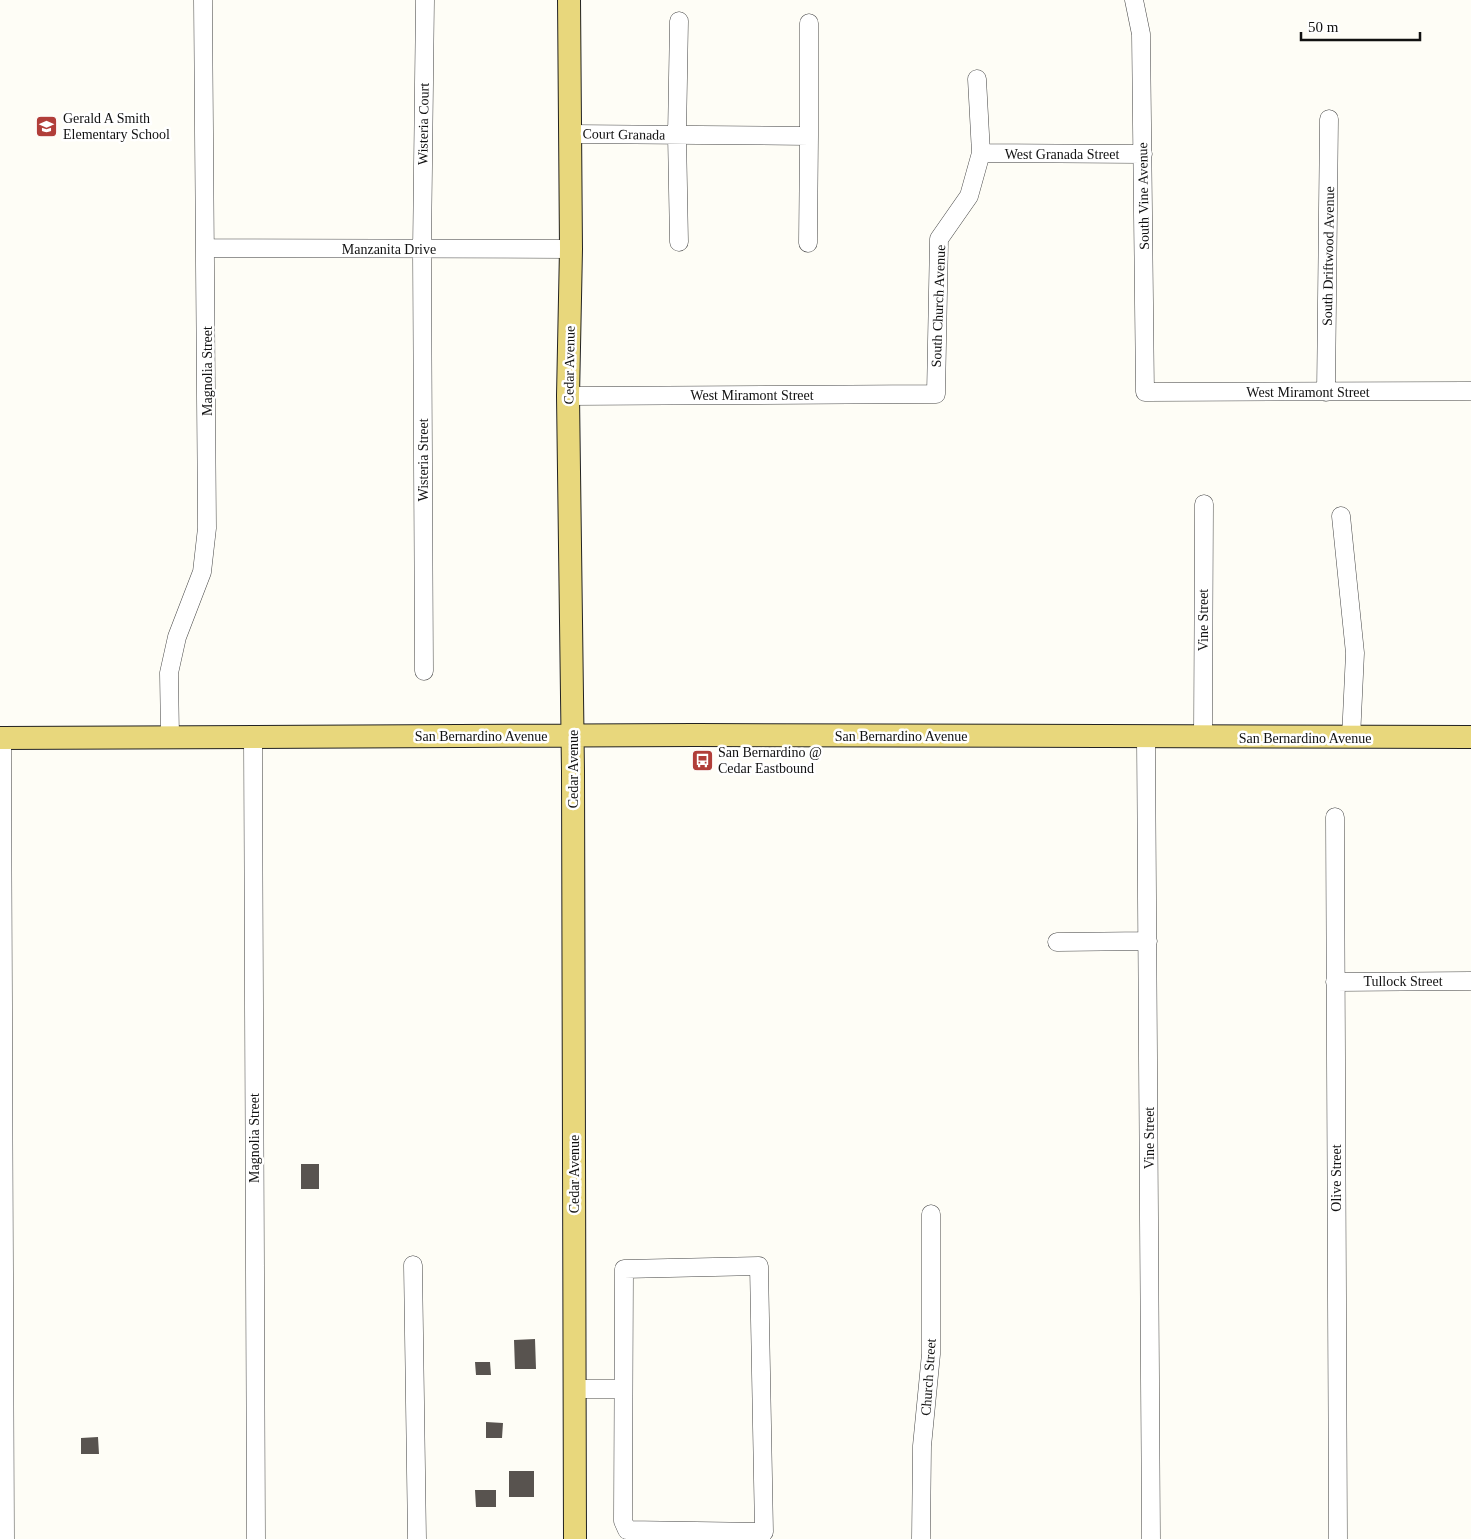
<svg xmlns="http://www.w3.org/2000/svg" width="1471" height="1539" font-family="'Times New Roman',serif">
	<style>
		.building { fill: #58534f }
		.lines { fill: none; stroke-linecap: round; stroke-linejoin: round }
		.minor-casing { stroke: #444; stroke-width: 19 }
		.major-casing { stroke: #222; stroke-width: 24 }
		.minor { stroke: #fff; stroke-width: 18 }
		.major { stroke: #e8d77c; stroke-width: 22 }
		.labels { text-anchor: middle; stroke-width: 5; stroke-linejoin: round; paint-order: stroke }
		.poi-label { font-size: 14px; fill: #111; stroke: #fff; text-anchor: start }
		.street-label { font-size: 14px; fill: #111; stroke: #fff }
	</style>
	<rect width="100%" height="100%" fill="#fefdf6"/>
	<path class="building" d="M301,1164H319V1189H301Z
		M535,1339L536,1369H515L514,1340Z
		M475,1362H490L491,1375H476Z
		M486,1422L503,1423L502,1438H486Z
		M98,1437L99,1454H81V1438Z
		M509,1471H534V1497H509Z
		M475,1490H496V1507H476Z"/>
	<g class="lines">
		<defs>
			<path id="minor" d="M1134,0L1141,34L1145,392L1471,391
				M679,21L677,135L679,242
				M570,134L809,136V23
				M981,153L1143,154
				M808,243L809,136
				M206,248L571,249
				M1326,392L1329,119
				M568,396L936,394L939,239L969,196L981,153L977,79
				M1341,516L1355,653L1351,738
				M424,671L422,249L425,0
				M170,737L169,673L177,637L202,572L207,528L203,0
				M253,737L256,1539
				M1146,737L1151,1539
				M1203,737L1204,504
				M2,738L5,1539
				M1335,817L1338,1539
				M1057,942L1148,941
				M1335,982L1471,981
				M413,1265L417,1539
				M759,1266L764,1532L627,1530L623,1521L624,1269Z
				M575,1389H622
				M921,1539L922,1446L931,1354V1214"/>
			<path id="major" d="M569,0L571,249L568,396L573,771L575,1539
				M0,738L695,735L1471,737"/>
		</defs>
		<use href="#minor" class="minor-casing"/>
		<use href="#major" class="major-casing"/>
		<use href="#minor" class="minor"/>
		<use href="#major" class="major"/>
	</g>
	<defs>
		<symbol id="school-square" viewBox="-11 -11 22 22"><rect x="-9" y="-9" width="18" height="18" rx="4" fill="#b13e39" stroke="#fff"/><path d="M0-5L7-2L0 1L-7-2ZM-4 1L0 2.5L4 1V4Q0 6-4 4Z" fill="#fff"/></symbol>
		<symbol id="bus-square" viewBox="-11 -11 22 22"><rect x="-9" y="-9" width="18" height="18" rx="4" fill="#b13e39" stroke="#fff"/><path d="M-5-6H5V4H4V6H2V4H-2V6H-4V4H-5ZM-3.5-4V0h7V-4ZM-3.5 1.2v1.5H-2V1.2ZM2 1.2v1.5H3.5V1.2Z" fill="#fff"/></symbol>
	</defs>
	<g fill-rule="evenodd">
		<use href="#school-square" x="34" y="114" width="25" height="25"/>
		<use href="#bus-square" x="690" y="748" width="25" height="25"/>
	</g>
	<g class="labels">
		<g class="poi-label">
			<text x="63" y="123">Gerald A Smith<tspan x="63" dy="16">Elementary School</tspan></text>
			<text x="718" y="757">San Bernardino @<tspan x="718" dy="16">Cedar Eastbound</tspan></text>
		</g>
		<g class="street-label">
			<text transform="translate(423 124) rotate(-89)" y="5">Wisteria Court</text>
			<text transform="translate(624 134) rotate(1)" y="5">Court Granada</text>
			<text x="1062" y="159">West Granada Street</text>
			<text transform="translate(1143 196) rotate(-91)" y="5">South Vine Avenue</text>
			<text x="389" y="254">Manzanita Drive</text>
			<text transform="translate(1328 256) rotate(-89)" y="5">South Driftwood Avenue</text>
			<text transform="translate(938 306) rotate(-88)" y="5">South Church Avenue</text>
			<text transform="translate(569 365) rotate(-89)" y="5">Cedar Avenue</text>
			<text transform="translate(207 371) rotate(-90)" y="5">Magnolia Street</text>
			<text x="1308" y="397">West Miramont Street</text>
			<text x="752" y="400">West Miramont Street</text>
			<text transform="translate(423 460) rotate(-90)" y="5">Wisteria Street</text>
			<text transform="translate(1203 620) rotate(-90)" y="5">Vine Street</text>
			<text x="481" y="741">San Bernardino Avenue</text>
			<text x="901" y="741">San Bernardino Avenue</text>
			<text x="1305" y="743">San Bernardino Avenue</text>
			<text transform="translate(573 769) rotate(-90)" y="5">Cedar Avenue</text>
			<text x="1403" y="986">Tullock Street</text>
			<text transform="translate(254 1138) rotate(-90)" y="5">Magnolia Street</text>
			<text transform="translate(1149 1138) rotate(-90)" y="5">Vine Street</text>
			<text transform="translate(574 1174) rotate(-90)" y="5">Cedar Avenue</text>
			<text transform="translate(1336 1178) rotate(-90)" y="5">Olive Street</text>
			<text transform="translate(928 1377) rotate(-86)" y="5">Church Street</text>
		</g>
	</g>
	<path d="M1301 32v8h119v-8" fill="none" stroke="#111111" stroke-width="2.5"/>
	<text x="1308" y="32" font-size="15" fill="#111111" stroke="#ffffff" stroke-width="4" paint-order="stroke">50 m</text>
</svg>
